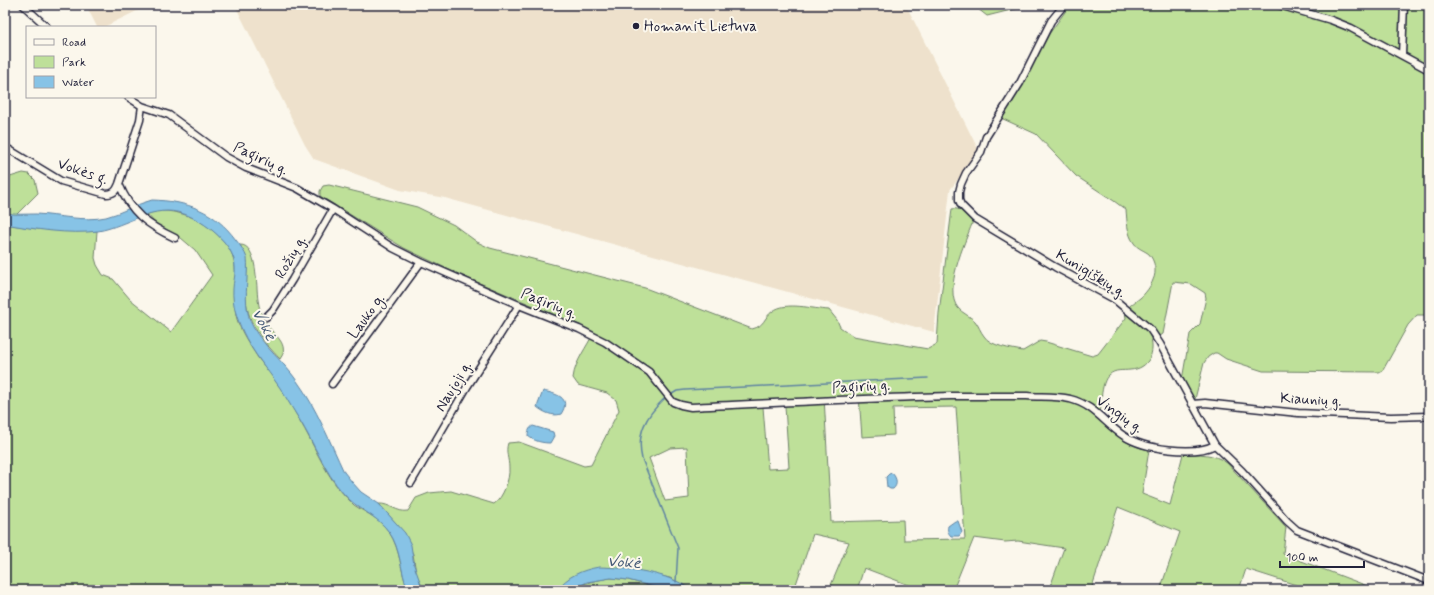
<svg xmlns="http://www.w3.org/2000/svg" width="1434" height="595" font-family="Mynerve,sans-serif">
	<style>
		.built { fill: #eee1cc }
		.green { fill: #bee099; stroke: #70816a; fill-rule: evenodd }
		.water { fill: #87c3e6; stroke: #5f83a2 }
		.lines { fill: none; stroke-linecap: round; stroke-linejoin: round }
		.stream { stroke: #5f83a2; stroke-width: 1.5 }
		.street-casing { stroke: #22223b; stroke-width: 9 }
		.street { stroke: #fbf7ec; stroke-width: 6 }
		.poi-dot { fill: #22223b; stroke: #fbf7ec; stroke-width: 1.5 }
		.labels { text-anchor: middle; stroke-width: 4; stroke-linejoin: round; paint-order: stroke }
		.poi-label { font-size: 15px; fill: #22223b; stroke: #fbf7ec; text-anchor: start }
		.street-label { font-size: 15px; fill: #22223b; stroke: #fbf7ec }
		.water-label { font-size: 16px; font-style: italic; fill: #455a77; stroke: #fbf7ec }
	</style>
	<rect width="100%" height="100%" fill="#fbf7ec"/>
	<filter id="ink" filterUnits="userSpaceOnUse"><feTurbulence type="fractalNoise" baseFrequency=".025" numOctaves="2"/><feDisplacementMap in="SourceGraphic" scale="8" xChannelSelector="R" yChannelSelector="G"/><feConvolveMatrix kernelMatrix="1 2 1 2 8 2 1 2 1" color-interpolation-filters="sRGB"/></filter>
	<g filter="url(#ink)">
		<path class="built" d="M86,5H149L104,27H97Z
			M235,5H906L979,151L950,190L934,332L445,198L400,190L314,159L305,145Z"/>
		<path class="green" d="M973,5H1031L987,16Z
			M1070,5H1268L1337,24L1347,29L1429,72V315H1417L1408,325L1383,370L1379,372L1263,371L1226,359L1217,353H1214L1208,357L1204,363L1195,399L1192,397L1182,380L1190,334L1200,324L1206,298L1205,293L1191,284L1173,282L1163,334L1160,336L1157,334L1150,336C1156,352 1149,369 1130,370C1123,371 1115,369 1109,375C1100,382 1101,409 1100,420C1118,437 1124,444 1149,450L1142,494L1170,505L1183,454C1200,454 1213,453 1227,463L1286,527L1283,554L1378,590H1312L1246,569L1239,590H1160L1180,532L1118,507L1091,590H1049L1064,548L1018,541L1005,542L974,538L953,590H922L864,568L857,590H844L831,585L849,542L813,534L794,590H693L670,578L625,568L560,586L557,590H423L416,573L413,554L399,527L379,504C389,503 397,513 408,511L416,498L429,493L451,491L494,504C503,498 510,479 509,468C509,459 505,452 508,443L519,442L584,466L591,465L619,410L616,400L607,393L578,385L573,378C575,361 587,347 594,332L584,327L458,274L404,248L320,196V191L323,186L329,185L417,207L454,225L477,242L490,248L645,288L752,329C765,326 763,318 773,311C786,301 813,309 829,310L837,320L840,327L853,336L928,349L937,344L939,313L952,209C960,207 966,215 972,219V224C965,242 943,290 958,308C962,313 970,316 975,321C979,326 980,331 984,336C990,346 1012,349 1023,351L1040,341L1046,342L1092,356L1098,354L1126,318L1125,312C1129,305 1134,303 1140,298C1145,294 1151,286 1153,280C1157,272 1155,261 1149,254C1144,250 1138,249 1134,243C1127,234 1127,220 1126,210L1114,201L1076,176L1036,134L1001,118L1025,79L1049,34ZM859,396L862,437L894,435L893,408L956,407L965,539L904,540L903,520L831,522L824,397ZM785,406L789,468L768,469L763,407ZM687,447L689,498L665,501L649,458L670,448Z
			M1285,5H1429V67L1370,36Z
			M23,173L29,174L35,180L38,193L16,215L5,213V177H10Z
			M158,211C185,210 209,223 226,244C243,265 231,291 236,315C238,326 247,341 253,350C259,361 268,370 275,379C284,393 292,407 300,421C313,443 323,469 339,489C344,495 349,500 354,505C367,514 380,518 389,532C401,550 400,571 408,590H5V224L38,229L97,231L95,258L97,265L103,275L113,279L130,299L171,332L212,275L195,250L181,238L154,222L147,214Z
			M240,245C258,244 256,287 258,300C259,308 262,316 266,323C272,334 286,340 283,354L280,359C263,341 248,325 246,299C244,278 252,266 240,245Z
			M611,578L628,580L665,590H572C585,582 597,580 611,578Z"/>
		<path class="water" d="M152,200C187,201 215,211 236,240C240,245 245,252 247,258C248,265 247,273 247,279C246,296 245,312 253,327C264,347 284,362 297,381C316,407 330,442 344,472L352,482L361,492L379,504L405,533L411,545L414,565L423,590H408C400,571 401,549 389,532C377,515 356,509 343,493C324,471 314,443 299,419C290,405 283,391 273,378C262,363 251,349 243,332C237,319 232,304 233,289C233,282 236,274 235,267C235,244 204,221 184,214C153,203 128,226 98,231C70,235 33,229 5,224V213C16,215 25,214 36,214C59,215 83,222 106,217C122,213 136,204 152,200Z
			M543,391C556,394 572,397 561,414C553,417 543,412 537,407Z
			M533,426L553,432L554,436L550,443C542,443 534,441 528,436C528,432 529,428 533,426Z
			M892,473C897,478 898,485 893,489H890L887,487L886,477L889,474Z
			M955,521H958L962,532L959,536H951C948,533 947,530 948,526Z
			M599,567C631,568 665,572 693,590H665L628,580L611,578L587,582L572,590H557C567,576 582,570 599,567Z"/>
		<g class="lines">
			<path class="stream" d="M672,394L677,391L685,390L928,378
				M664,399C646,416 636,433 642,459L678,548L676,582"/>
			<defs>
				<path id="street" d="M23,5L47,27
					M1064,5L1051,21L1020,83L986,137L981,152L966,173L961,184L959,192V200L961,205L975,219L1055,267L1114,299L1150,329L1160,344L1215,445L1242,471L1287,521L1297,530L1429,581
					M1279,5L1331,20L1351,28L1429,70
					M1402,55L1404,5
					M128,97L142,106L169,115L226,157L246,168L297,188L333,209L393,248L421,262L519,305L579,329L605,342L649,372L673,402L681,405L691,407C778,403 865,398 951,396C977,396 1002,396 1027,396C1041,397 1056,396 1070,399C1094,405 1104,423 1124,436C1144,449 1194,456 1215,445
					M5,147L61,181L106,194C114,194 116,191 119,184L140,120L142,106
					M119,184C131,213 147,225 175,238
					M266,317L273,310L292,280L333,209
					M332,384L421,262
					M1192,404L1205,403L1298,413L1391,417L1429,416
					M411,483L467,387L519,305"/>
			</defs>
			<use href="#street" class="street-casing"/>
			<use href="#street" class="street"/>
		</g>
	</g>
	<circle class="poi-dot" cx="636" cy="26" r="4"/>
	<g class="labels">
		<g class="poi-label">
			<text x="644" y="31">Homanit Lietuva</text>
		</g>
		<g class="street-label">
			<text transform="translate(261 158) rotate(25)" y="5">Pagirių g.</text>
			<text transform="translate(83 171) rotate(19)" y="5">Vokės g.</text>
			<text transform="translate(290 257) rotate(-60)" y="5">Rožių g.</text>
			<text transform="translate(1091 273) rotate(31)" y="5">Kunigiškių g.</text>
			<text transform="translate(549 303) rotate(22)" y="5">Pagirių g.</text>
			<text transform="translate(366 316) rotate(-54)" y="5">Lauko g.</text>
			<text transform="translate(453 386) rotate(-59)" y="5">Naujoji g.</text>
			<text transform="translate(861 386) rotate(-3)" y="5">Pagirių g.</text>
			<text transform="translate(1311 399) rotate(3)" y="5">Kiaunių g.</text>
			<text transform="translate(1120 414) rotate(35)" y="5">Vingių g.</text>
		</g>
		<g class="water-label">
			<text transform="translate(265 324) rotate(61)" y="6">Vokė</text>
			<text transform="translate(624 561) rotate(4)" y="6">Vokė</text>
		</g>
	</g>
	<rect width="1434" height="595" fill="none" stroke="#fbf7ec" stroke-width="20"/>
	<rect x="10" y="10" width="1414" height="575" fill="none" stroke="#22223b" stroke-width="1.5" filter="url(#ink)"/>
	<rect x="26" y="26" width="130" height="72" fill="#fbf7ec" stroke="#a4a2a5"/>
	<rect x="34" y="39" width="20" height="6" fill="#fbf7ec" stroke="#a4a2a5"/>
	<text x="62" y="46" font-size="12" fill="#22223b">Road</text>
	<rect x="34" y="56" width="20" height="12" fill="#bee099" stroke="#a4a2a5"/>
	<text x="62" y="66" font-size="12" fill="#22223b">Park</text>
	<rect x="34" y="76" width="20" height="12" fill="#87c3e6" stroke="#a4a2a5"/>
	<text x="62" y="86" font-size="12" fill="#22223b">Water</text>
	<path d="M1280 561v6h84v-6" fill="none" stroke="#22223b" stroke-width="2"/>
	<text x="1286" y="561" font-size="12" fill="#22223b" stroke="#fbf7ec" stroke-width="3" paint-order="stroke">100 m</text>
</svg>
